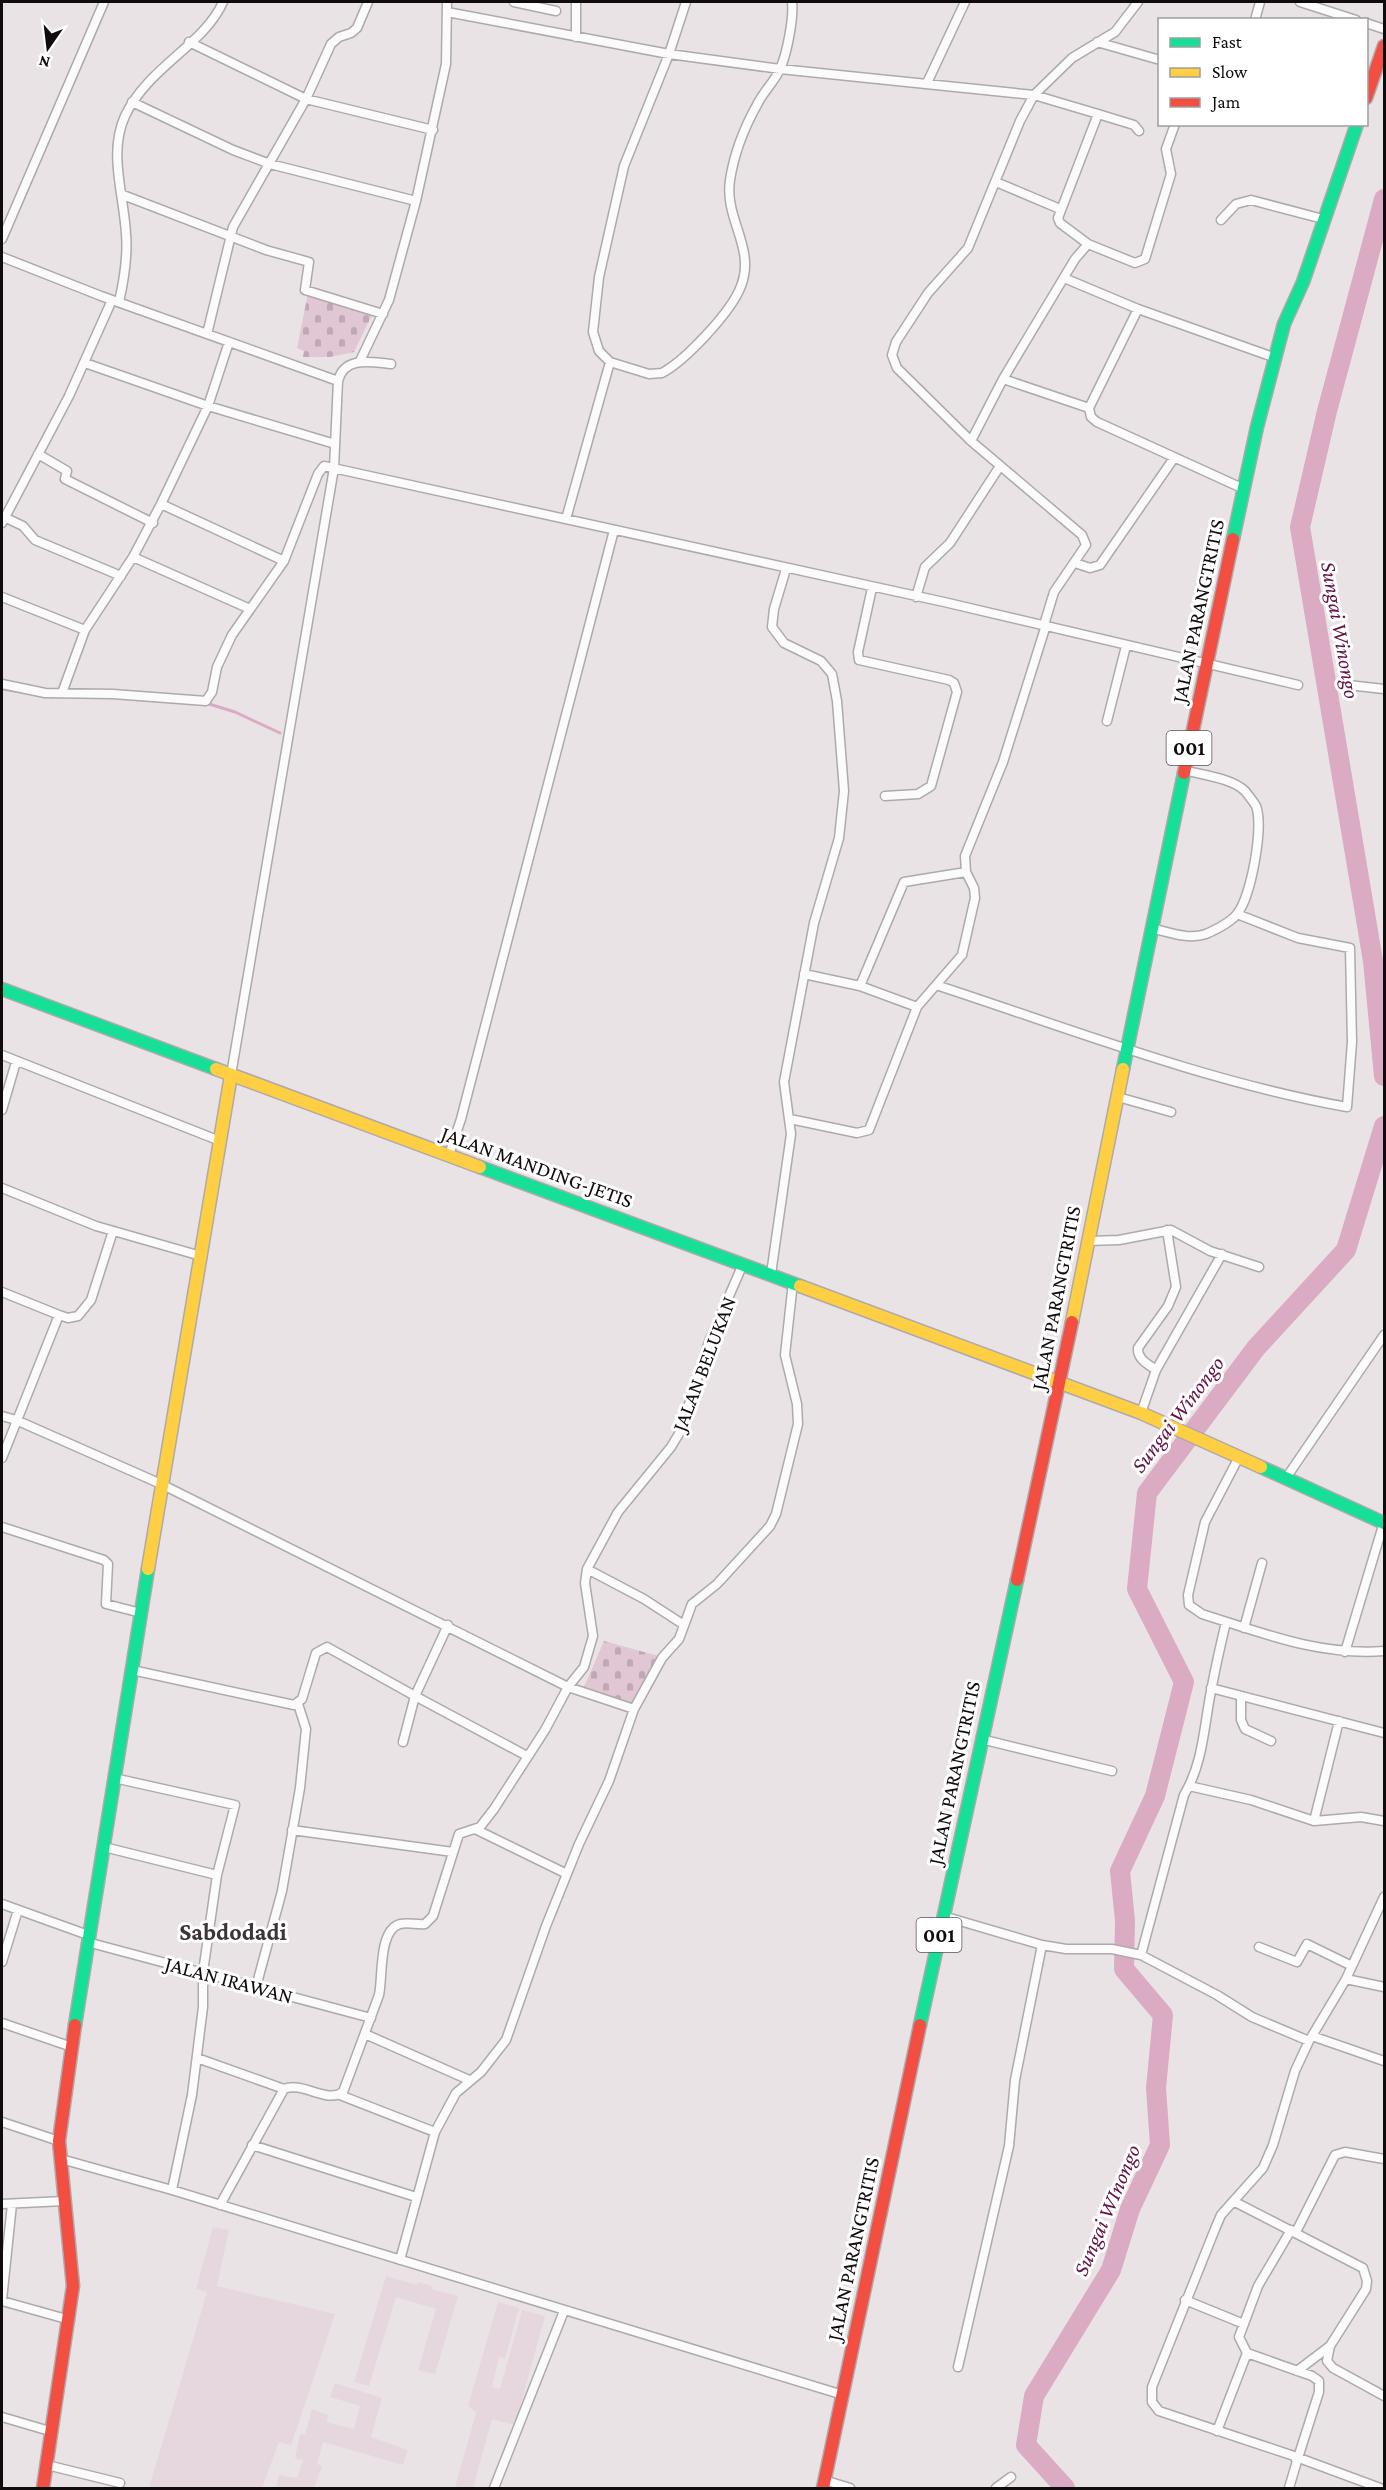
<svg xmlns="http://www.w3.org/2000/svg" width="1386" height="2490" font-family="'Crimson Pro',serif">
	<style>
		.built { fill: #e6d7de }
		.cemetery { fill: url(#cemetery-stones) }
		.lines { fill: none; stroke-linecap: round; stroke-linejoin: round }
		.stream { stroke: #dbabc4; stroke-width: 3 }
		.river { stroke: #dbabc4; stroke-width: 20 }
		.street-casing { stroke: #aea9ab; stroke-width: 11 }
		.fast-casing { stroke: #aea9ab; stroke-width: 15 }
		.slow-casing { stroke: #aea9ab; stroke-width: 15 }
		.jam-casing { stroke: #aea9ab; stroke-width: 15 }
		.street { stroke: #fcfbfb; stroke-width: 8 }
		.fast { stroke: #16e098; stroke-width: 12 }
		.slow { stroke: #ffcf43; stroke-width: 12 }
		.jam { stroke: #f24e42; stroke-width: 12 }
		.labels { text-anchor: middle; stroke-width: 6; stroke-linejoin: round; paint-order: stroke }
		.shield { fill: #fff; stroke: #585556; stroke-width: 1.5 }
		.shield-label { font-size: 20px; font-weight: bold; fill: #100c0e }
		.street-label { font-size: 21px; fill: #100c0e; stroke: #fff }
		.water-label { font-size: 22px; font-style: italic; fill: #621445; stroke: #fff }
		.quarter-label { font-size: 24px; font-weight: bold; fill: #3d3338; stroke: #fff }
	</style>
	<defs>
		<pattern id="cemetery-stones" width="16" height="16" patternUnits="userSpaceOnUse" patternTransform="scale(1.5)"><rect width="16" height="16" fill="#e1c6d3"/><path d="M2 7V4a2 2 0 0 1 4 0v3zM10 15v-3a2 2 0 0 1 4 0v3z" fill="#c0a9b4"/></pattern>
	</defs>
	<rect width="100%" height="100%" fill="#eae3e6"/>
	<path class="built" d="M213,2227L229,2230L217,2286L335,2314L291,2445L279,2442L262,2488H149L207,2292L196,2289Z
		M386,2276L417,2285L418,2282L432,2286L431,2289L458,2296L435,2374L418,2370L436,2309L396,2297L369,2386L354,2382Z
		M498,2302L519,2308L505,2359L499,2357L492,2387L500,2389L522,2310L545,2316L515,2425L492,2419L473,2488H459L455,2487L476,2413L468,2406Z
		M335,2383L382,2398L371,2437L408,2450L403,2465L323,2442L317,2464L322,2466L314,2488H276L279,2475L297,2478L303,2460L295,2458L300,2434L305,2435L312,2409L328,2415L327,2422L354,2429L360,2406L330,2397Z"/>
	<path class="cemetery" d="M308,293L373,313L354,352L330,357H303L304,351L297,348Z
		M604,1641L662,1657L633,1705L584,1687Z"/>
	<g class="lines">
		<path class="stream" d="M2,689L53,697
			M206,703L235,712L280,733"/>
		<path class="river" d="M1384,199L1327,411L1300,527L1373,961L1384,1076
			M1065,2488L1026,2445L1034,2396L1111,2270L1130,2209L1160,2145L1156,2088L1163,2015L1124,1969L1125,1921L1120,1871L1155,1796L1184,1682L1137,1589L1147,1493L1256,1348L1346,1250L1384,1126"/>
		<defs>
			<path id="street" d="M514,2L556,11
				M1300,2L1356,20
				M447,12L669,54L780,69L1034,95L1098,114L1058,218L1060,223L1088,244
				M1255,20L1260,2
				M1366,23L1384,29
				M576,37V2
				M189,42L306,99L433,130
				M1097,42L1160,60
				M927,83L965,2
				M132,102L233,150L270,164L416,201
				M1098,114L1134,125L1139,131
				M996,182L1060,209
				M123,195L266,250L309,262L305,290L383,314
				M1221,220L1236,204L1251,200L1323,219
				M2,239L104,2
				M2,257L101,296L338,381
				M1064,278L1138,309
				M119,302C124,280 128,257 126,234C124,195 108,153 125,116C148,67 204,45 223,2
				M207,334L233,227L306,99L331,44L339,37L351,33L357,28L368,2
				M360,361L389,300L416,201L446,64L447,2
				M610,362L649,374L662,373C686,360 732,311 741,286C756,248 724,219 730,180C734,154 745,126 758,103C764,91 775,81 780,69C787,54 794,17 792,2
				M85,363L208,406L335,444
				M1003,379L1089,408
				M971,441L1003,379L1075,259L1088,244L1135,263L1145,259L1171,174L1166,149L1175,124
				M38,454L67,471L65,479L153,523
				M1244,489L1097,422L1091,417L1089,408L1138,309L1273,357
				M161,504L284,561
				M4,517L23,526L35,540L121,576
				M566,519L610,362L599,351L593,332L599,277L624,166L669,54L686,2
				M2,523L69,396L112,300
				M133,557L250,609
				M1075,563L1090,568L1100,565L1174,458
				M872,588L858,652L859,660L949,680L954,683L957,692L931,786L918,794L885,796
				M2,597L85,630
				M916,597L925,567L950,543L1000,466
				M1044,625L1054,592L1086,545L1082,535L971,441L897,368L892,355L896,342L928,293L968,248L1020,121L1034,95L1072,58L1115,32L1138,2
				M2,684L45,693L113,694L206,701L212,692L217,667L232,635L284,561L318,474L324,466L944,602L1298,685
				M1348,685L1384,689
				M62,693L85,630L133,557L161,504L208,406L229,342
				M1107,721L1126,646
				M1151,928C1168,932 1188,940 1206,934C1215,930 1231,922 1237,914C1251,897 1264,827 1256,806C1253,801 1249,796 1245,791C1232,778 1202,775 1184,770
				M804,974L860,986L917,1007
				M936,985C1071,1029 1207,1082 1347,1107L1352,1042L1350,948L1298,938L1237,914
				M860,986L904,882L966,872
				M2,1055L220,1141
				M231,1075L334,468L338,381C344,356 371,362 391,364
				M1118,1097L1171,1112
				M2,1110L16,1062
				M790,1119L857,1133L869,1130L917,1007L962,955L975,898L974,888L966,872L965,856L1003,762L1046,625
				M449,1155L461,1119L614,530
				M2,1188L96,1226L201,1256
				M1088,1241L1119,1240L1171,1230L1210,1251L1259,1267
				M771,1274L791,1134L784,1082L814,923L839,838L844,791L837,701L832,674L821,661L784,643L772,627L774,609L786,569
				M2,1292L59,1315L68,1318L78,1316L91,1300L113,1231
				M1156,1370L1222,1254
				M1141,1413L1156,1370C1148,1364 1137,1359 1138,1348L1168,1306L1176,1287L1167,1230
				M2,1416L16,1420L161,1484L568,1687L634,1709
				M1239,1457L1205,1522L1188,1595L1189,1605L1202,1614C1262,1633 1320,1656 1384,1651
				M2,1458L59,1315
				M1286,1478L1384,1335
				M2,1527L104,1560L108,1564L106,1604L141,1613
				M587,1569L644,1599L684,1625
				M1244,1628L1262,1563
				M1345,1652L1384,1522
				M132,1670L294,1705L302,1699L316,1653L327,1647L415,1696L448,1625
				M1211,1688L1384,1733
				M1241,1697V1720L1245,1729L1271,1741
				M981,1739L1112,1771
				M403,1742L415,1696L527,1756
				M114,1778L235,1805L217,1875L203,1972V2007L192,2095L172,2190
				M1189,1786L1251,1800L1314,1821L1361,1817L1384,1821
				M1314,1821L1339,1721
				M475,1829L567,1874
				M292,1830L453,1852
				M104,1847L217,1875
				M2,1904L88,1935
				M943,1916L1042,1945L1066,1949H1112L1141,1955L1217,1995L1252,2017L1309,2041
				M87,1942L371,2018
				M1259,1947L1297,1962L1307,1944L1352,1966
				M1141,1955L1184,1795C1204,1762 1204,1723 1212,1686C1216,1665 1221,1643 1226,1622
				M2,1962L18,1910
				M1346,1979L1384,1987
				M256,1987L282,1891L300,1788L306,1729L298,1704
				M2,2023L72,2047
				M365,2034L469,2080
				M1312,2036L1384,2061
				M197,2058L284,2089
				M340,2095L435,2132
				M2,2122L59,2141
				M252,2145L416,2197
				M61,2159L172,2190L843,2395
				M1235,2202L1363,2268L1367,2281L1366,2289L1330,2346L1327,2361L1333,2368L1384,2396
				M2,2204L64,2201
				M220,2205L284,2089C303,2081 326,2104 343,2092L379,1995C383,1978 378,1930 400,1924C408,1922 417,1925 425,1924L433,1916L459,1834L480,1827L494,1809L545,1730L568,1687L584,1667L593,1636L585,1583L587,1569L618,1512L671,1447L680,1432L709,1342L743,1264
				M1291,2230L1258,2286L1239,2337L1247,2353L1312,2376L1319,2381V2392L1297,2461
				M1296,2232L1335,2155L1345,2152L1384,2159
				M400,2260L435,2132L456,2093L481,2072L506,2040L546,1926L579,1844L609,1781L634,1709L662,1658L679,1639L692,1604L717,1584L770,1526L776,1514L798,1424L797,1404L785,1355L793,1282
				M2,2300L12,2204
				M1185,2300L1244,2324
				M2,2301L70,2320
				M958,2367L1009,2146L1015,2080L1042,1945
				M1297,2371L1330,2346
				M2,2417L53,2432
				M1217,2431L1247,2353
				M1299,2458L1380,2488
				M47,2465L120,2483
				M824,2480L850,2488
				M494,2488L564,2311
				M996,2488L1011,2477
				M1289,2488L1297,2461L1294,2456L1159,2411L1152,2402V2387L1215,2229L1221,2215L1263,2168L1273,2145L1295,2071L1309,2041L1346,1979L1384,1897"/>
			<path id="fast" d="M1233,539L1257,427L1284,324L1303,282L1357,124
				M2,989L216,1069
				M1123,1069L1184,773
				M480,1167L800,1286
				M1261,1467L1384,1523
				M75,2025L148,1569
				M920,2025L1017,1580"/>
			<path id="slow" d="M216,1069L480,1167
				M800,1286L1141,1413L1261,1467
				M1072,1322L1123,1069
				M148,1569L231,1075"/>
			<path id="jam" d="M1366,98L1384,46
				M1184,773L1233,539
				M1017,1580L1072,1322
				M43,2488L73,2286L59,2141L75,2025
				M823,2488L920,2025"/>
		</defs>
		<use href="#street" class="street-casing"/>
		<use href="#fast" class="fast-casing"/>
		<use href="#slow" class="slow-casing"/>
		<use href="#jam" class="jam-casing"/>
		<use href="#street" class="street"/>
		<use href="#fast" class="fast"/>
		<use href="#slow" class="slow"/>
		<use href="#jam" class="jam"/>
	</g>
	<g class="labels">
		<g class="shield">
			<rect x="1166.5" y="731" width="45" height="34" rx="4.5"/>
			<rect x="916.5" y="1918" width="45" height="34" rx="4.5"/>
		</g>
		<g class="shield-label">
			<text x="1189" y="755">001</text>
			<text x="939" y="1942">001</text>
		</g>
		<g class="street-label">
			<text transform="translate(1198 611) rotate(-78)" y="7">JALAN PARANGTRITIS</text>
			<text transform="translate(537 1167) rotate(20)" y="7">JALAN MANDING-JETIS</text>
			<text transform="translate(1056 1298) rotate(-79)" y="7">JALAN PARANGTRITIS</text>
			<text transform="translate(704 1364) rotate(-69)" y="7">JALAN BELUKAN</text>
			<text transform="translate(954 1773) rotate(-78)" y="7">JALAN PARANGTRITIS</text>
			<text transform="translate(229 1980) rotate(15)" y="7">JALAN IRAWAN</text>
			<text transform="translate(853 2249) rotate(-78)" y="7">JALAN PARANGTRITIS</text>
		</g>
		<g class="water-label">
			<text transform="translate(1341 630) rotate(80)" y="8">Sungai Winongo</text>
			<text transform="translate(1177 1414) rotate(-53)" y="8">Sungai Winongo</text>
			<text transform="translate(1106 2210) rotate(-67)" y="8">Sungai WInongo</text>
		</g>
		<g class="quarter-label">
			<text x="233" y="1940">Sabdodadi</text>
		</g>
	</g>
	<rect width="1386" height="2490" fill="none" stroke="#100c0e" stroke-width="6"/>
	<rect x="1158" y="18" width="210" height="108" fill="#ffffff" stroke="#9f9e9f" stroke-width="1.5"/>
	<rect x="1170" y="38" width="30" height="9" fill="#16e098" stroke="#9f9e9f" stroke-width="1.5"/>
	<text x="1212" y="48" font-size="18" fill="#100c0e">Fast</text>
	<rect x="1170" y="68" width="30" height="9" fill="#ffcf43" stroke="#9f9e9f" stroke-width="1.5"/>
	<text x="1212" y="78" font-size="18" fill="#100c0e">Slow</text>
	<rect x="1170" y="98" width="30" height="9" fill="#f24e42" stroke="#9f9e9f" stroke-width="1.5"/>
	<text x="1212" y="108" font-size="18" fill="#100c0e">Jam</text>
	<g transform="translate(48 48) rotate(194)" stroke="#ffffff" stroke-width="4.5" paint-order="stroke">
	<path d="M0-4.5L10 22L0 15L-10 22Z" fill="#100c0e"/>
	<text y="-9" font-size="16" font-weight="bold" text-anchor="middle" fill="#100c0e">N</text>
	</g>
</svg>
